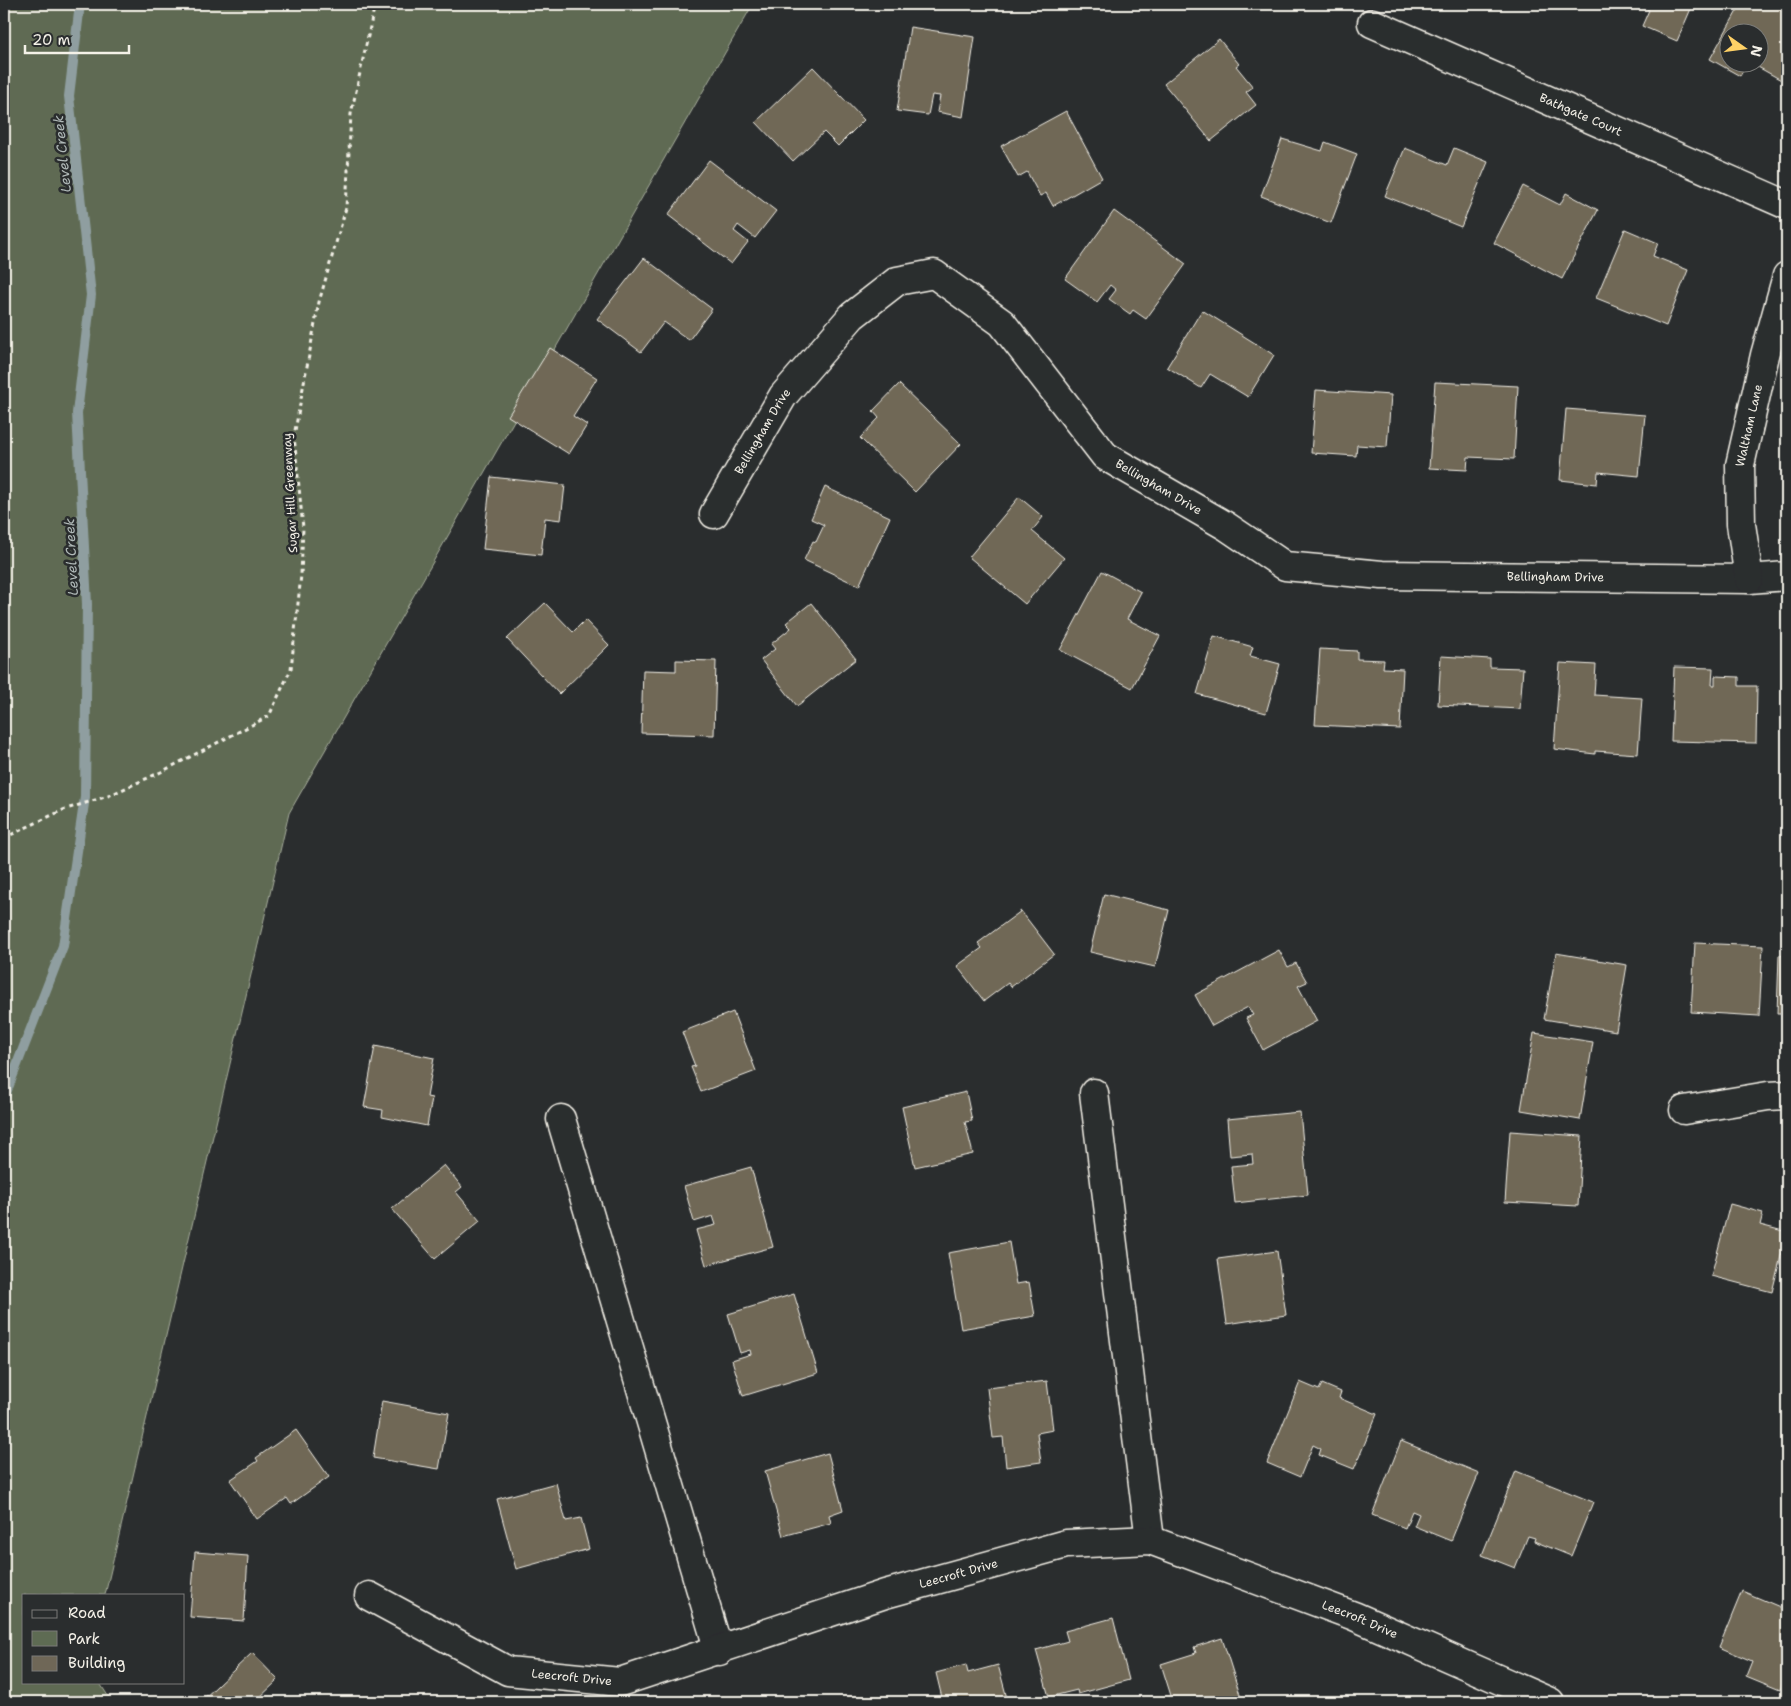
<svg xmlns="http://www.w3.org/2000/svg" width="1791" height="1706" font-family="'Shantell Sans',sans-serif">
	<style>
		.green { fill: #5e6b53; stroke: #a9ae9e }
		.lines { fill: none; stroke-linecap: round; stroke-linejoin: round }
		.stream { stroke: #8f9ea0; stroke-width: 10 }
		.building { fill: #6f6757; stroke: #f4f1e8 }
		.minor-casing { stroke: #f4f1e8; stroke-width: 31 }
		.path { stroke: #f4f1e8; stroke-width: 3; stroke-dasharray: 4 4; stroke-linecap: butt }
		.minor { stroke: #2a2d2e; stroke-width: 28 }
		.labels { text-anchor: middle; stroke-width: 5; stroke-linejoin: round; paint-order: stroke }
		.street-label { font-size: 12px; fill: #f4f1e8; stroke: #2a2d2e }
		.water-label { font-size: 14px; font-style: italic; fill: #b0b9b8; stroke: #2a2d2e }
	</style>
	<rect width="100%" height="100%" fill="#2a2d2e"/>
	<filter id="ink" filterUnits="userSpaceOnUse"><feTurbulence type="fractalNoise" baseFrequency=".02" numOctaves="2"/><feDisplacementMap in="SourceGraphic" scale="10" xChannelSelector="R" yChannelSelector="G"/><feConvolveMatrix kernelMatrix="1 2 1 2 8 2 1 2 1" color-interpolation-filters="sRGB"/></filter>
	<g filter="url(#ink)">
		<path class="green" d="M4,4H753L289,813L105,1595H24V1682H99L112,1702H4Z"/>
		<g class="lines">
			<path class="stream" d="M4,1098L63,946L85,797L87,604L77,413L91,295L69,96L80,4"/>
		</g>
		<path class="building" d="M1635,4H1693L1677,41L1642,26L1649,10Z
			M1741,4H1777L1776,6L1787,13V73L1783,81L1749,62H1758V32H1728V62H1748L1740,76L1710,59Z
			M910,27L975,37L963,117L937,112L940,96L932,95L928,115L897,111Z
			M1219,39L1239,64L1236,66L1253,87L1246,92L1256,105L1211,141L1164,84Z
			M813,67L864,120L838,146L824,132L793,161L756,122Z
			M1066,111L1102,178L1053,206L1046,193L1040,196L1027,172L1018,177L1001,146Z
			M1282,139L1322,151L1325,142L1357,154L1331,223L1261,196Z
			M1405,148L1447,165L1454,148L1488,162L1461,227L1385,196Z
			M709,160L776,211L755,238L738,225L734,231L748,242L731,264L668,215Z
			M1523,186L1560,205L1566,193L1598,210L1562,279L1494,243Z
			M1114,211L1186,264L1146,319L1133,310L1130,314L1109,299L1116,290L1110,285L1097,302L1065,279Z
			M1625,229L1658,243L1653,256L1688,270L1666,326L1596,298Z
			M644,258L712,309L689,340L664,322L641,352L597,319Z
			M1202,310L1274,355L1248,397L1210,374L1201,388L1167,367Z
			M550,348L597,378L573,416L587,425L569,454L508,416Z
			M1435,382L1518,386L1514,459L1468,457L1467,470L1429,468Z
			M899,384L961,444L915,492L860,438L879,418L873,411Z
			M1316,390L1391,395L1387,447L1357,445L1356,456L1311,453Z
			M1566,409L1645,415L1639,476L1598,472L1597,484L1560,480Z
			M491,477L565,485L561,520L545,518L541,555L483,549Z
			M825,487L890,517L859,586L804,560L813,541L816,542L824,525L811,519Z
			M1019,497L1043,517L1032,531L1064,558L1025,604L969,557Z
			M1102,571L1141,592L1127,619L1160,636L1132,688L1060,650Z
			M545,603L573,632L585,620L609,645L559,694L507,639Z
			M811,603L856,659L797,706L761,660L775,649L771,644L791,628L786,623Z
			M1214,636L1253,647L1250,656L1280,664L1266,713L1197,694Z
			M1320,649L1357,651V659L1384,660L1383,668L1403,669L1400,729L1315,725Z
			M1441,656L1490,659V667L1523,668L1520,709L1438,705Z
			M676,660L716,661L714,735L641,733L643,670L676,671Z
			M1560,663L1596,665L1594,695L1642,698L1638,754L1595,751V754L1554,749Z
			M1674,667L1713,668L1712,685H1715V676L1739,677V686H1757L1756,743L1671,741Z
			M1104,894L1169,910L1155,967L1090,952Z
			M1021,911L1054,954L1011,987L1008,983L984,1001L957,966L982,948L978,943Z
			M1695,943L1763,946L1759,1016L1691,1012Z
			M1279,950L1288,967L1296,963L1307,982L1298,986L1317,1021L1263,1050L1246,1018L1253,1015L1248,1007L1212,1026L1195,995Z
			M1556,953L1627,965L1616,1031L1544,1019Z
			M1779,955H1787V1014H1777Z
			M733,1012L756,1071L701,1092L691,1067L695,1066L682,1032Z
			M1534,1033L1593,1042L1580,1120L1521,1110Z
			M375,1046L434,1058L427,1097L432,1098L427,1126L382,1117L383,1110L364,1107Z
			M966,1092L972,1121L965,1122L973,1154L915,1167L902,1107Z
			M1300,1112L1308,1195L1235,1203L1231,1166L1253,1164L1252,1154L1230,1156L1227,1119Z
			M1510,1131L1582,1136L1578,1206L1505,1202Z
			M444,1165L462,1187L456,1192L480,1221L435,1259L392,1209Z
			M751,1167L773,1247L706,1265L696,1230L716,1225L713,1216L694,1222L684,1186Z
			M1730,1204L1763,1213L1760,1225L1787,1232L1772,1292L1711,1276Z
			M1009,1242L1016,1284L1029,1282L1035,1316L961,1329L948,1253Z
			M1277,1251L1286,1315L1227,1324L1218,1259Z
			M794,1294L818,1373L743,1396L732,1360L751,1354L750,1350L740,1353L728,1314Z
			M1047,1381L1053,1430L1037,1433L1041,1462L1006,1467L1003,1437L993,1438L987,1388Z
			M1300,1382L1319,1390L1322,1384L1341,1392L1339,1398L1377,1414L1354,1469L1319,1455L1321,1449L1313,1445L1300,1477L1267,1463Z
			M382,1401L449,1413L439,1469L373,1458Z
			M296,1430L329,1477L291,1504L287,1498L257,1519L230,1480L258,1461L256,1458Z
			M1401,1441L1479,1473L1451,1541L1414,1526L1419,1514L1412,1511L1405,1528L1372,1515Z
			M828,1453L843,1510L829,1515L831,1523L783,1536L765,1471Z
			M1516,1471L1593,1502L1571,1556L1534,1541L1535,1538L1528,1536L1515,1568L1482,1555Z
			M556,1483L566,1521L581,1518L589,1549L516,1569L497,1499Z
			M195,1552L248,1556L244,1621L190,1617Z
			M1742,1591L1787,1610V1672L1780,1690L1746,1676L1752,1661L1719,1647Z
			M1113,1618L1129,1680L1078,1694L1077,1690L1049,1697L1036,1650L1068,1641L1065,1631Z
			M1222,1638L1241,1698L1228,1702H1173L1161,1664L1196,1653L1194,1647Z
			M252,1653L278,1680L255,1702H200Z
			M966,1665L968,1673L998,1665L1008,1702H943L936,1673Z
			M887,1696L889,1702H862Z"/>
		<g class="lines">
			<defs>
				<g id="minor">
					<path id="s1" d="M1372,23L1787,205"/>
					<path id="s2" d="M714,514L783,396L852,316L897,281L934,274L1002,323L1105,456L1226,526L1285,566L1382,575L1749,579L1787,576"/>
					<path id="s3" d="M1749,579L1741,524L1740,465L1765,355L1787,276"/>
					<path d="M1094,1093L1150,1540"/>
					<path d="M1684,1110L1768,1096L1787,1095"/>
					<path d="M561,1119L719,1651"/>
					<path id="s4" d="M369,1596L508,1671L620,1682L885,1594L1066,1544L1150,1540L1354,1616L1550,1702"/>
				</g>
			</defs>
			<use href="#minor" class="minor-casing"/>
			<path class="path" d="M4,838L63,810L108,796L161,772L269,716L291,669L301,575L303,528L294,436L319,302L346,208L351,114L375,4"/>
			<use href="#minor" class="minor"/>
		</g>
	</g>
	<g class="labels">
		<g class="street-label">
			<text dy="4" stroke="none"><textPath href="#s1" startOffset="228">Bathgate Court</textPath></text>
			<text dy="4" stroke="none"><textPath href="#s3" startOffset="155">Waltham Lane</textPath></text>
			<text dy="4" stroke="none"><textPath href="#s2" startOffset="96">Bellingham Drive</textPath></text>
			<text dy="4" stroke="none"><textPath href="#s2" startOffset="651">Bellingham Drive</textPath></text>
			<text transform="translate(290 493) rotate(-93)" y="4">Sugar Hill Greenway</text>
			<text dy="4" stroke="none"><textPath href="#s2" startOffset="1071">Bellingham Drive</textPath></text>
			<text dy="4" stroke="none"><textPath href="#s4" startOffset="626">Leecroft Drive</textPath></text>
			<text dy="4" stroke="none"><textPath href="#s4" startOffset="1046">Leecroft Drive</textPath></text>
			<text dy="4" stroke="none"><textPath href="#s4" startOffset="222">Leecroft Drive</textPath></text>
		</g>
		<g class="water-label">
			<text transform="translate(62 154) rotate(-96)" y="5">Level Creek</text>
			<text transform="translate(71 557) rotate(-93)" y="5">Level Creek</text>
		</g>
	</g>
	<rect width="1791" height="1706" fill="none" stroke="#2a2d2e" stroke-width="20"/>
	<rect x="10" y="10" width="1771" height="1686" fill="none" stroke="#f4f1e8" stroke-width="2" filter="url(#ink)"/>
	<rect x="22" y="1594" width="162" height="90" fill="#2a2d2e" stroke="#7b7b78"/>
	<rect x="32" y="1610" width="25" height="8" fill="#2a2d2e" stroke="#7b7b78"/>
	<text x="68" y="1618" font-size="15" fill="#f4f1e8">Road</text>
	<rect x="32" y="1631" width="25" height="15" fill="#5e6b53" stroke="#7b7b78"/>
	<text x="68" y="1644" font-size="15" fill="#f4f1e8">Park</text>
	<rect x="32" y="1656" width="25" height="15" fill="#6f6757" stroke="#7b7b78"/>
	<text x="68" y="1668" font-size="15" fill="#f4f1e8">Building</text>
	<g transform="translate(1744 48) rotate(104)"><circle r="24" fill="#2a2d2e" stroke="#7b7b78"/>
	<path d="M0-4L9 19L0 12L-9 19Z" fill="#ffd166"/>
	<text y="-8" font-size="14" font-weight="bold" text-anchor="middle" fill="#f4f1e8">N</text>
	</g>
	<path d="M25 45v8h104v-8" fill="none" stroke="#f4f1e8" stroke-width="2.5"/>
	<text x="32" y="45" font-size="15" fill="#f4f1e8" stroke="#2a2d2e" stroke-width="4" paint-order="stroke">20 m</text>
</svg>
